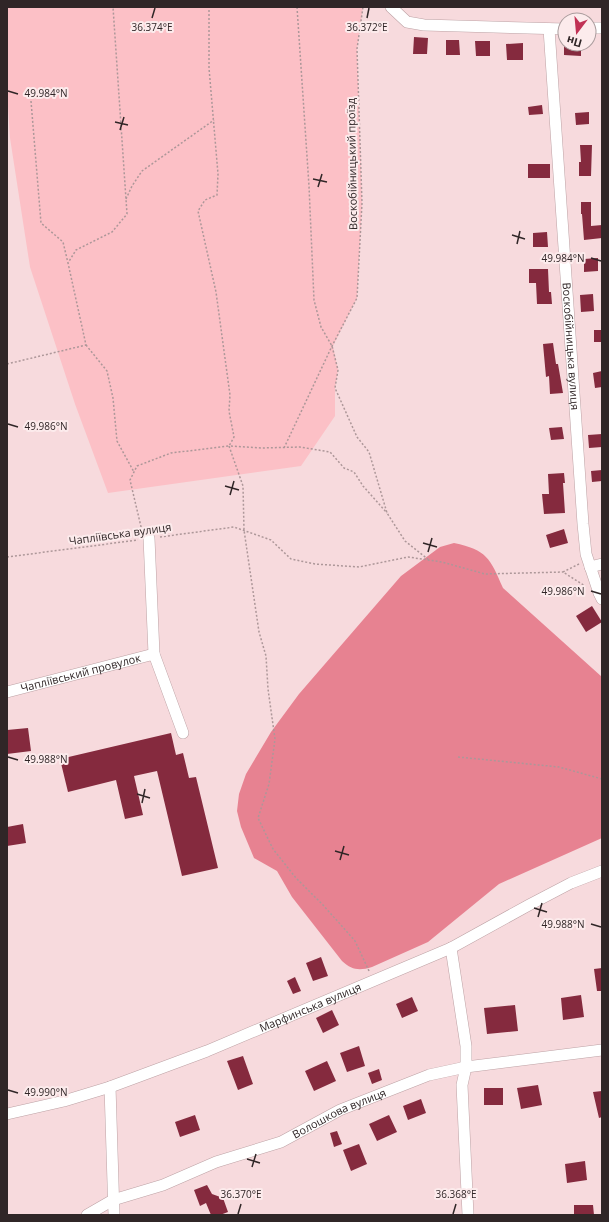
<svg xmlns="http://www.w3.org/2000/svg" width="609" height="1222" font-family="'Open Sans',sans-serif">
	<style>
		.green { fill: #fcc0c6 }
		.forest { fill: #e78291 }
		.building { fill: #852a3e }
		.lines { fill: none; stroke-linecap: round; stroke-linejoin: round }
		.street-casing { stroke: #bda2a5; stroke-width: 12 }
		.path { stroke: #ad9799; stroke-width: 1.5; stroke-dasharray: 2 2; stroke-linecap: butt }
		.street { stroke: #fff; stroke-width: 11 }
		.ticks { fill: none; stroke: #302627; stroke-width: 1.5 }
		.labels { text-anchor: middle; stroke-width: 4; stroke-linejoin: round; paint-order: stroke }
		.street-label { font-size: 11px; fill: #302627; stroke: #fcebec }
		.ticks-label { font-size: 10px; text-anchor: middle; fill: #302627; stroke: #fcebec; stroke-width: 4; stroke-linejoin: round; paint-order: stroke }
	</style>
	<rect width="100%" height="100%" fill="#f7dadd"/>
	<path class="green" d="M7,7H363L357,49L362,203L357,298L333,346L338,370L335,388V416L301,466L108,493L75,404L30,267L10,138L7,90Z"/>
	<path class="forest" d="M454,543C487,550 490,558 503,588L602,677V838L499,884L428,942L372,967C359,971 352,970 342,961L292,897L277,871L254,858L241,827L237,811L239,794L246,774L271,732L299,694L401,576L440,547Z"/>
	<path class="building" d="M414,37L428,38L427,54H413Z
		M446,40H459L460,55H446Z
		M475,41H490V56H476Z
		M523,43V60H507L506,44Z
		M564,44H581V56L564,55Z
		M542,105L543,114L529,115L528,107Z
		M589,112V124L576,125L575,113Z
		M580,145H592L591,176H579V162H581Z
		M528,164H550V178H528Z
		M581,202H591V226L602,225V238L584,240L582,214H581Z
		M547,232L548,247H533V233Z
		M598,258V271L584,272V259Z
		M529,269H548L549,292H551L552,304H537L536,283H529Z
		M593,294L594,311L581,312L580,295Z
		M594,330H602V342H594Z
		M553,343L556,364H558L563,393L550,394L549,376L546,377L543,344Z
		M602,371V387L595,388L593,373Z
		M562,427L564,439L551,440L549,428Z
		M602,434V447L589,448L588,435Z
		M602,470V481L592,482L591,471Z
		M564,473L565,483H563L565,513L544,514L542,494H549L548,474Z
		M564,529L568,543L550,548L546,535Z
		M592,606L602,622L586,632L576,616Z
		M28,728L31,751L7,754V730Z
		M171,733L176,755L183,753L189,778L196,777L218,868L182,876L157,771L134,776L143,815L125,819L116,780L68,792L60,759Z
		M23,824L26,843L7,846V827Z
		M321,957L328,976L313,981L306,963Z
		M602,968V991H597L594,969Z
		M295,977L301,991L293,994L287,981Z
		M581,995L584,1017L563,1020L561,998Z
		M412,997L418,1011L402,1018L396,1004Z
		M515,1005L518,1031L487,1034L484,1008Z
		M332,1010L339,1025L323,1033L316,1018Z
		M359,1046L365,1066L347,1072L340,1053Z
		M243,1056L253,1084L238,1090L227,1061Z
		M327,1061L336,1081L314,1091L305,1071Z
		M379,1069L382,1080L372,1084L368,1073Z
		M538,1085L542,1105L521,1109L517,1088Z
		M484,1088H503V1105H484Z
		M602,1091V1117L599,1118L593,1092Z
		M421,1099L426,1113L408,1120L403,1106Z
		M195,1115L200,1130L180,1137L175,1122Z
		M389,1115L397,1132L377,1141L369,1124Z
		M337,1131L342,1144L334,1147L330,1133Z
		M359,1144L367,1164L351,1171L343,1150Z
		M585,1161L587,1180L567,1183L565,1164Z
		M207,1185L212,1194L223,1198L228,1212L220,1215H211L206,1203L200,1206L194,1190Z
		M574,1205H593L594,1215H574Z"/>
	<g class="lines">
		<defs>
			<g id="street">
				<path d="M391,7L407,22L424,25L565,29"/>
				<path d="M589,28H602"/>
				<path id="s1" d="M549,29L583,524L586,554L599,593L602,599"/>
				<path d="M149,538L154,654"/>
				<path d="M590,567L602,564"/>
				<path id="s2" d="M7,692L154,654L183,733"/>
				<path d="M451,948L466,1046V1067L462,1085L468,1215"/>
				<path d="M110,1087L114,1215"/>
				<path id="s3" d="M7,1114L64,1101L110,1087L207,1051L451,948L529,905L571,883L602,871"/>
				<path id="s4" d="M87,1215L113,1200L163,1185L216,1162L281,1142L340,1110L429,1075L466,1067L602,1050"/>
			</g>
		</defs>
		<use href="#street" class="street-casing"/>
		<path class="path" d="M297,7L309,186L314,300L321,327L332,346L338,370L335,388L357,437L369,452L387,513L405,541L429,560
			M31,101L41,223L63,242L68,263
			M126,199L132,186L142,171L214,120
			M86,345L107,371L113,398L117,441L134,472
			M7,364L86,345L68,263L76,250L112,232L127,214L113,7
			M284,448L332,346L357,298L362,203L357,49L363,7
			M142,531L130,480L137,466L171,453L229,446L234,437L229,411L230,395L216,292L198,211L205,200L217,195L218,174L209,68V7
			M160,537L234,527L271,540L291,559L315,564L359,567L408,557L442,562L485,574L563,572
			M7,557L138,540
			M579,564L563,572L585,586
			M458,757L559,767L602,779
			M369,971L355,941L324,906L296,878L273,849L258,818L269,784L275,739L268,689L266,656L259,632L244,530L243,486L229,446L261,448L300,447L330,452L344,468L354,472L363,486L387,513"/>
		<use href="#street" class="street"/>
	</g>
	<path class="ticks" d="M152,18L155,8M367,18L369,8M8,91L18,94M115,122L128,125M120,130L124,117M313,179L327,182M318,187L322,174M512,235L525,239M517,244L520,231M591,258L601,261M8,424L18,427M225,486L239,490M230,495L234,481M423,543L437,547M428,552L432,538M591,591L601,594M8,757L18,760M137,794L150,798M142,803L145,789M335,851L349,855M340,860L344,846M534,908L547,912M538,917L542,903M591,924L601,927M8,1090L18,1093M247,1159L260,1163M252,1167L256,1154M238,1214L241,1204M453,1214L456,1204"/>
	<g class="labels">
		<g class="street-label">
			<text transform="translate(352 164) rotate(-91)" y="4">Воскобійницький проїзд</text>
			<text dy="4" stroke="none"><textPath href="#s1" startOffset="318">Воскобійницька вулиця</textPath></text>
			<text transform="translate(120 534) rotate(-8)" y="4">Чапліївська вулиця</text>
			<text dy="4" stroke="none"><textPath href="#s2" startOffset="76">Чапліївський провулок</textPath></text>
			<text dy="4" stroke="none"><textPath href="#s3" startOffset="322">Марфинська вулиця</textPath></text>
			<text dy="4" stroke="none"><textPath href="#s4" startOffset="273">Волошкова вулиця</textPath></text>
		</g>
	</g>
	<g class="ticks-label">
		<text x="152" y="31">36.374°E</text>
		<text x="367" y="31">36.372°E</text>
		<text x="46" y="97">49.984°N</text>
		<text x="563" y="262">49.984°N</text>
		<text x="46" y="430">49.986°N</text>
		<text x="563" y="595">49.986°N</text>
		<text x="46" y="763">49.988°N</text>
		<text x="563" y="928">49.988°N</text>
		<text x="46" y="1096">49.990°N</text>
		<text x="241" y="1198">36.370°E</text>
		<text x="456" y="1198">36.368°E</text>
	</g>
	<rect width="609" height="1222" fill="none" stroke="#302627" stroke-width="16"/>
	<g transform="translate(577 32) rotate(196)"><circle r="19" fill="#fcebec" stroke="#aa9c9d"/>
	<path d="M0-3L7 15L0 10L-7 15Z" fill="#c13155"/>
	<text y="-6" font-size="11" font-weight="bold" text-anchor="middle" fill="#302627">Пн</text>
	</g>
</svg>
